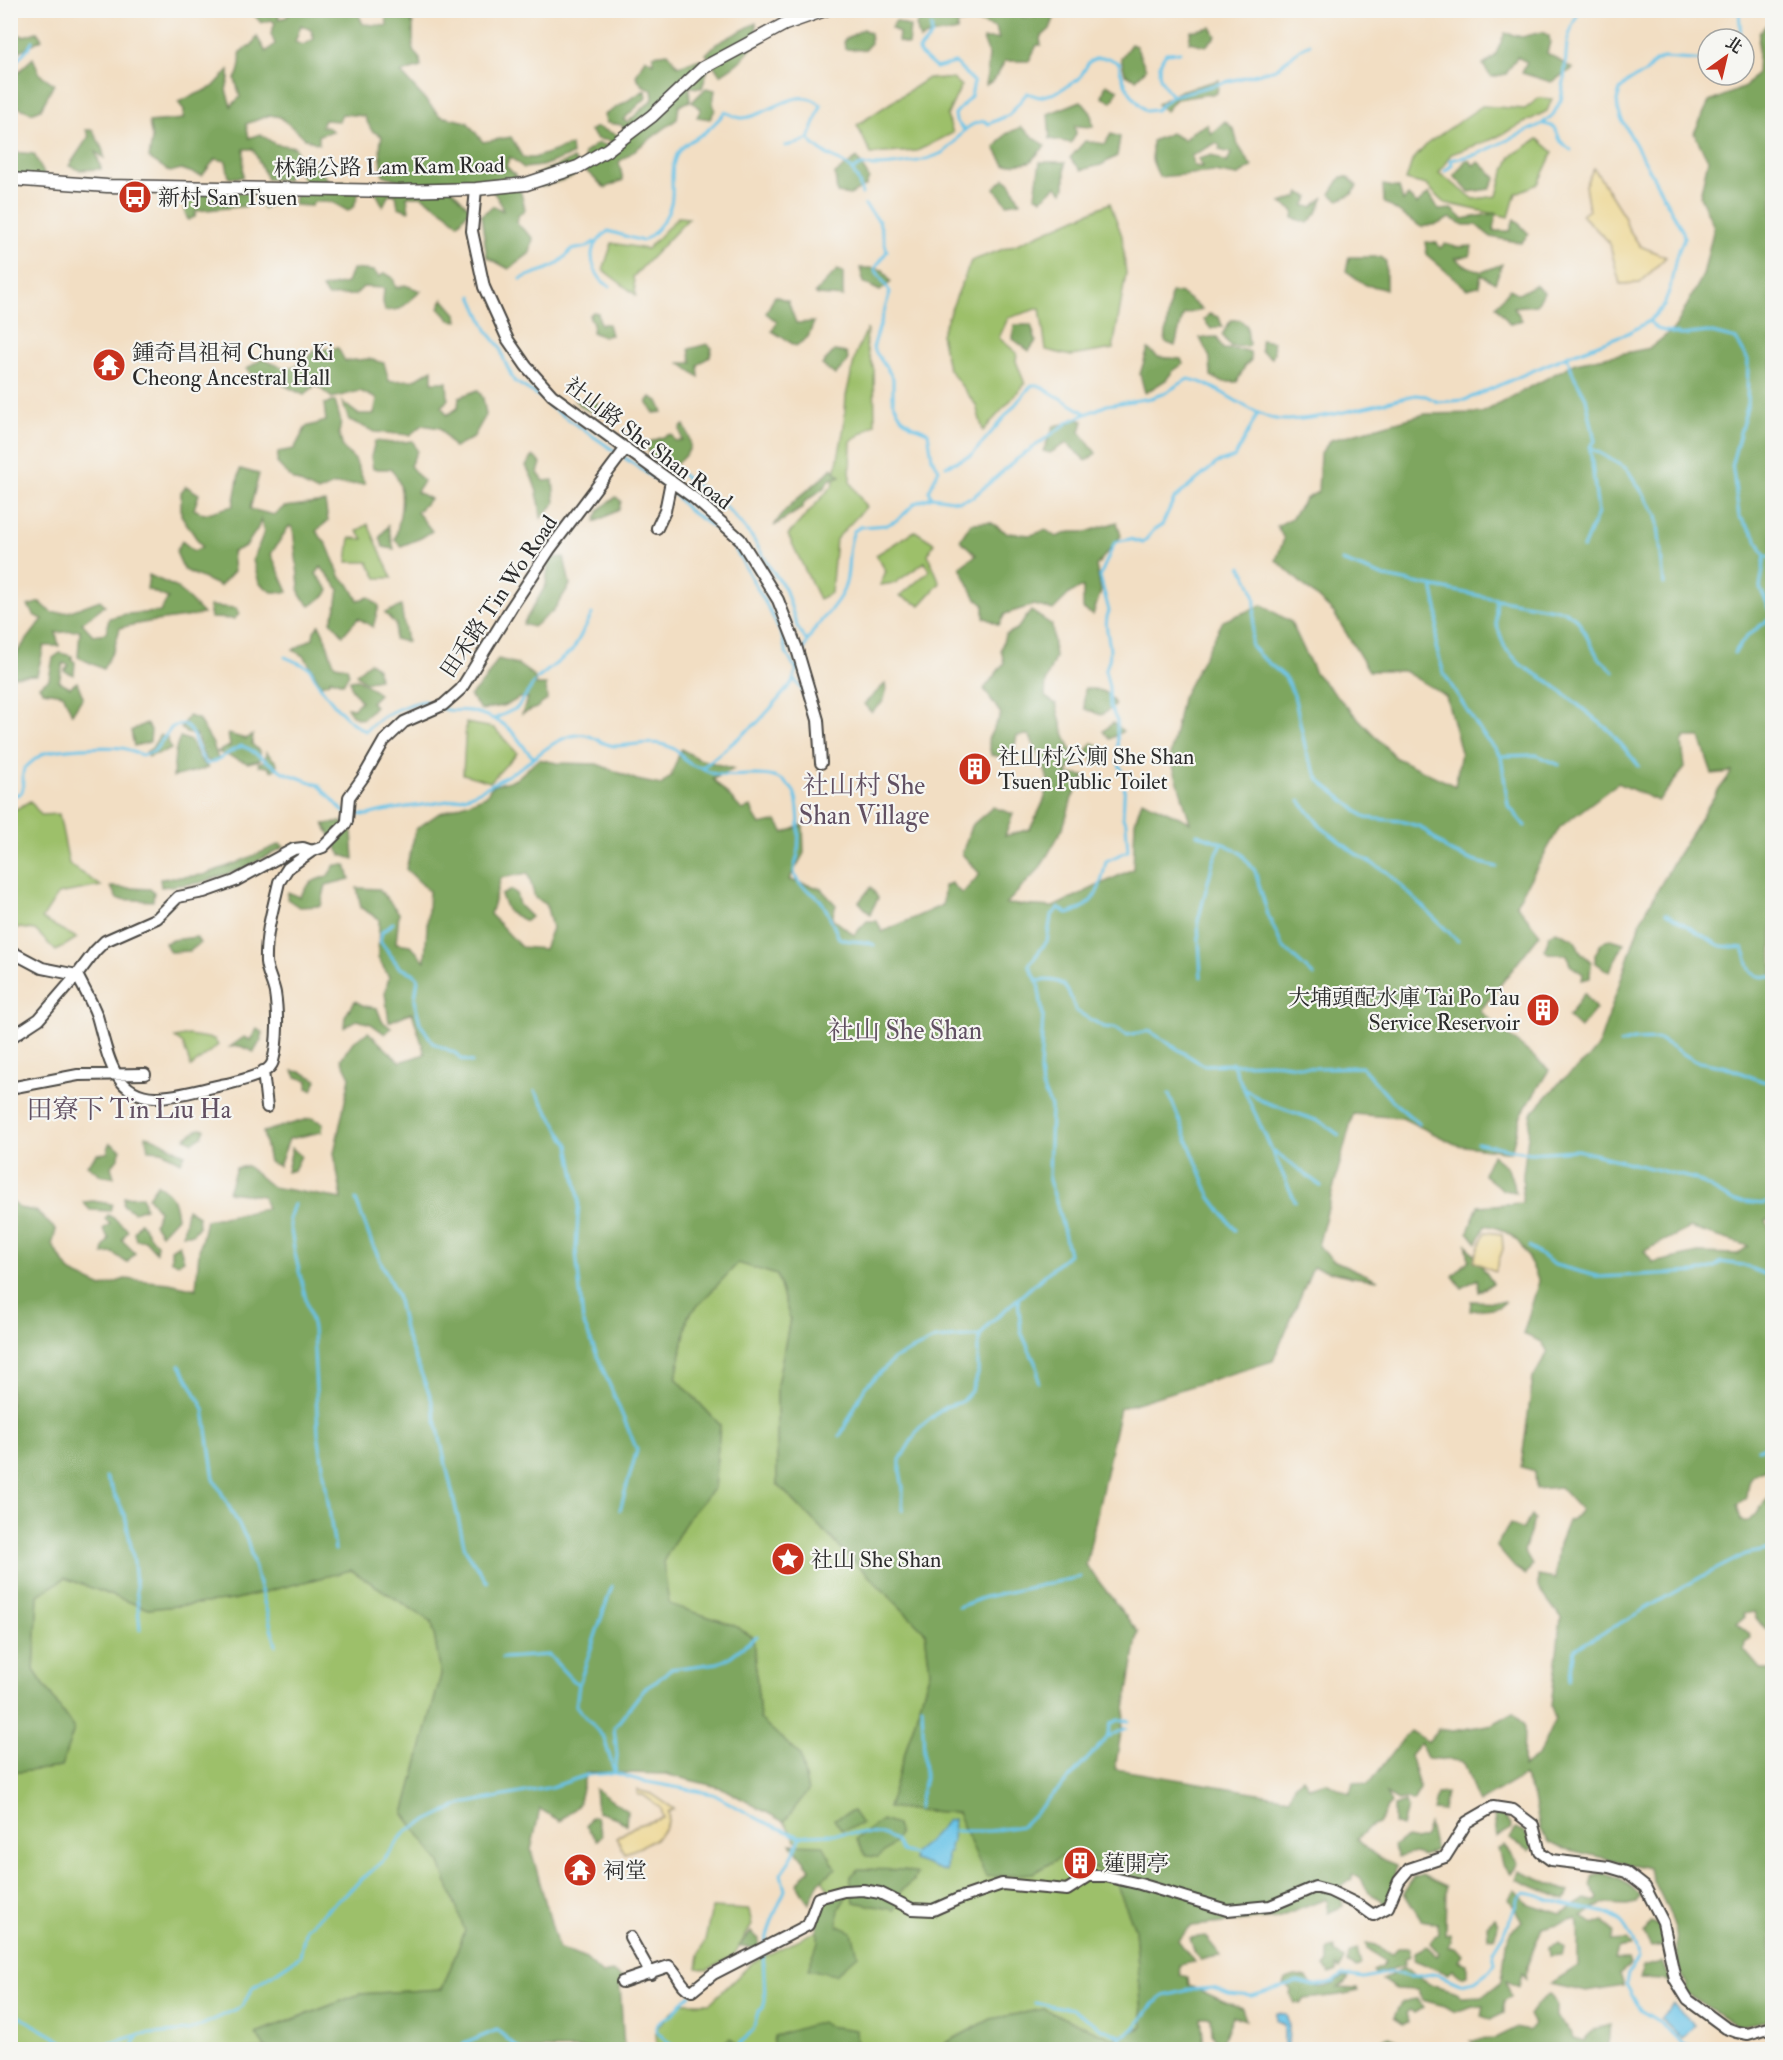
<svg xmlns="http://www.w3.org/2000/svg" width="1783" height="2060" font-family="'IM FELL Double Pica','Noto Serif TC',serif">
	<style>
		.green { fill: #9dc06a; stroke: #64764a; stroke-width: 1.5 }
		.forest { fill: #7ea65e; stroke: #546844; stroke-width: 1.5; fill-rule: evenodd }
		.sand { fill: #eeda9e; stroke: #8c8264; stroke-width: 1.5 }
		.water { fill: #6ac4e8; stroke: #4a788a; stroke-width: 1.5 }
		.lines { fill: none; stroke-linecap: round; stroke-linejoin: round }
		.stream { stroke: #6ac4e8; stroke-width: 3 }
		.minor-casing { stroke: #494642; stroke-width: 14 }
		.major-casing { stroke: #494642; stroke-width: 15 }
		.minor { stroke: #fff; stroke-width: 10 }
		.major { stroke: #fff; stroke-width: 12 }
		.labels { text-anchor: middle; stroke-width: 4.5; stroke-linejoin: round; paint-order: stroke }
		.street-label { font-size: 22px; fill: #2b2b2b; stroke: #f6f6f2 }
		.poi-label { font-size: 22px; fill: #2b2b2b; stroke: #f6f6f2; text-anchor: start }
		.quarter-label { font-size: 26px; fill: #615062; stroke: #f6f6f2 }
	</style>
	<rect width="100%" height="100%" fill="#f6f6f2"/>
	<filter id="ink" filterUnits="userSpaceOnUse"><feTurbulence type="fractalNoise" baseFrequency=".0167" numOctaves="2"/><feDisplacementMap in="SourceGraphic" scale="12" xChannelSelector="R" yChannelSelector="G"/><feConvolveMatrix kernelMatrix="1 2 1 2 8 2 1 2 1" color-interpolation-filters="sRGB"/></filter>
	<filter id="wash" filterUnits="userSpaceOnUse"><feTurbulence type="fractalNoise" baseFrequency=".008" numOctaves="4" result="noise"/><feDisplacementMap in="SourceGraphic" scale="24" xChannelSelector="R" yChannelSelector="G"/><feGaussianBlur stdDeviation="1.35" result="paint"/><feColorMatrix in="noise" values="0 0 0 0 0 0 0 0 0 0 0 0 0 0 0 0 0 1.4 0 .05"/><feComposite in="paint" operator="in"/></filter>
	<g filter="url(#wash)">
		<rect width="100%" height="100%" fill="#f2dec3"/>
		<path class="green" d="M928,78L953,79L961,86L947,116L953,133L917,151L871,154L857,125Z
			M1539,98L1552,99L1547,111L1493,139L1451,154L1439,173L1474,199L1497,196L1501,180L1511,156L1538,139L1553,152L1538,184L1516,193L1509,217L1445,203L1426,185L1406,180L1412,161L1428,143L1482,106L1525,109Z
			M1110,203L1122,236L1126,274L1113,349L1071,356L1046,350L1040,308L1008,318L999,338L1017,353L1016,361L1025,384L983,431L976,405L948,368L941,334L971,261L1017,244Z
			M678,217L689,218L633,277L636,295L603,270L612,243L647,249Z
			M867,329L866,347L874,370L875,424L851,441L850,482L866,507L836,539L831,593L819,599L788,535L833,485L844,427L846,396L856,353Z
			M368,524L392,578H377L368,562H347L350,538L363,539L357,531Z
			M915,531L934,543L928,554L940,583L920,605L900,596L929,571L925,562L895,583L880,585L886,571L876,555Z
			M466,723L494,728L517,753L490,782L463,774Z
			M30,801L41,815L59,814L69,864L101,886L58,894L42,919L77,938L56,951L35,930L11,927V812Z
			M188,1035L214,1039L218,1045L191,1067L183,1044L175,1038Z
			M738,1263L777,1275L790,1319L777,1385V1484L925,1632L930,1671L888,1808L957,1813L1033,1873L1064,1855L1114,1876L1135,1929L1143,2027L1113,2039L1044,2009L991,2019L938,2047V2049L656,2050V2029L681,2003H710L753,1962L816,1931L833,1896L784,1822L807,1790L800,1755L760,1719L753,1637L733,1625L669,1604L663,1562L688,1518L714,1488L720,1425L676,1378L688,1316Z
			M351,1570L432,1622L441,1675L404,1814L440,1863L465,1931L442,1989L360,1994L256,2033L266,2049H11L10,1773L61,1767L74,1729L34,1670L38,1595L65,1578L148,1609L233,1600Z
			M712,1908L749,1910L752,1925L734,1955L708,1970L697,1968L699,1955L705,1941Z"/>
		<path class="forest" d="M250,10L257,11L268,15L270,11H280L278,19L287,17L289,11H357L363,24L387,26L386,13L391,11H404L413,24V51L420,59L421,67L401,73L440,116L467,122L483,142L511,137L523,158H534L571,145L572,155L542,166L524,168L510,157L506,166L517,177L525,209L518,216L517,224L533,238L530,253L509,269L487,257L481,215L494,206L503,211C493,180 478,182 449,184L450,187L470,209L458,224L447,213L421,196H407L409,211L398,207L396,195L389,194L383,206L373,187L375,180L389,188H400L401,181L383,175C382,160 378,150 382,136L372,131L364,116L342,114L339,121L324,120L321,126L327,127L333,131L319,135V144L306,139L280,117L270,115L246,124L249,138L260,134L275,144L295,147L300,163L309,155L311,165L319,170L329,181H305L297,170L288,171L287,180L267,179L253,149H244L243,177L229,178L226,161L215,159L202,176L181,169L170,172L149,158L152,139L149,122L183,119L184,110L178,102L213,87L229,70V79L226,90L231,106L240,97L235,79C240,71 241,61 240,52L252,45L257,37L266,52L275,44L271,34L275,23L271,20L261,23ZM301,25L311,30L314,39L303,45L295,42Z
			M925,11H1022V17H1036L1035,11H1080L1055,16L1050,29L1040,38L1041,45H1037L1029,61H1005L994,80L986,85L989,55L983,39H999L996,28L979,22L958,23L957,31C944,35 931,31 920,40L916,25L919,21L932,17Z
			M1772,18V1056L1770,1057L1772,1059V1218L1765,1220L1769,1228L1772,1227V1467C1750,1474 1747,1475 1746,1499L1737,1505L1741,1520L1747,1522L1756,1515L1768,1497L1772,1496V1622L1768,1629L1764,1628L1756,1618L1754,1612L1743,1614L1744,1618L1737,1624L1750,1634L1751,1638L1745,1642L1744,1650L1761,1670H1772V2020L1738,2026L1685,1993L1687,1984C1673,1968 1680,1948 1675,1929C1671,1912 1655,1885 1648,1868L1565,1849L1550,1843L1540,1830L1534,1797L1523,1776L1478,1803L1465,1765L1461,1761L1427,1758L1420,1743L1410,1755L1420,1789L1413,1801L1408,1799L1398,1801L1386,1794L1391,1803L1378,1824L1367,1829L1357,1839C1369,1852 1380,1860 1396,1865L1391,1914L1384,1916L1382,1900L1369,1893L1360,1877L1352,1874V1879L1340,1888L1343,1906L1328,1913L1326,1899L1277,1918L1192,1926L1178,1940L1194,1962L1179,1965L1180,1975L1188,1977L1189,1986C1207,1992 1223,2003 1242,2008L1246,2020L1233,2016L1221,2046L1212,2034L1211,2017H1201L1204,2047L1206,2049H938V2047L991,2019L1044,2009L1113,2039L1143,2027L1135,1929L1113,1876L1064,1855L1033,1873L986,1877L957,1813L888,1808L930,1671L925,1632L777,1484V1385L790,1319L777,1275L738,1263L688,1316L676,1378L720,1425L714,1488L688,1518L663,1562L669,1604L733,1625L753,1637L760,1719L800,1755L808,1791L784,1822L722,1788L665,1774L586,1772L578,1805L560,1821L540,1809L531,1850L558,1948L586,1959L602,1974L612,1972L626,1979L620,1986L624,2049H266L256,2034L360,1994L442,1989L465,1931L440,1863L404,1814L441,1675L432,1622L351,1570L233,1600L148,1609L65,1578L38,1595L34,1670L74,1729L61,1767L11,1773L10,1200L19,1208L36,1211L56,1230L52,1245L71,1273L102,1287L125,1279L169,1283L196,1289L199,1251L206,1220L267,1209L263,1196L228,1192L236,1168L247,1166L272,1187L342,1199L334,1153L350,1077L341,1059L352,1043L368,1032L400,1062L425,1054L412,1012L389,1022L385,993L389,977L378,958L379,919L361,908L357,888L379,889L399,913L396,943L410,945L425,961L429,891L406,869L416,829L438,814L486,796L492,786L516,779L539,759L557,763L597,764L637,780L661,785L671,776L681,749L699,759L734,769L713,779L742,810L751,807L755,817L760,825L777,821L784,833L803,825L804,853L789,880L820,888L836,905L832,918L854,935L867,921H877L882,932L943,905L944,886L951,883L962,894L980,874L962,854L971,826L993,807L1013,814L1005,836L1030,829C1036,817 1048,797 1048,784C1049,774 1034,745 1029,735L1017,736L1012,758L991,755L988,739L1001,714L984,689L1004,663L1001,649L1005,635L1017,629L1031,611L1052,625L1055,658L1046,680L1045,697L1056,704L1063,730L1075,760L1066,774L1085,776L1072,798L1063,828L1040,868L1006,904L1053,907L1133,869L1135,822L1142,800L1190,822L1170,756L1182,698L1223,621L1262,605L1291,622L1315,673L1396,758L1455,786L1461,752L1446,696L1404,671H1369L1334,613L1276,560L1284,539L1277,526L1292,518L1305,499L1318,492L1320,454L1331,440L1425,414L1482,413L1575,363L1650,348L1675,328L1703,275L1714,227L1700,196L1708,160L1694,133L1709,102L1745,87L1757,73L1759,33ZM1685,737H1700L1712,774L1732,772L1715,795L1675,859L1641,920L1598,1047L1589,1058L1561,1081L1531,1114L1523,1174L1522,1203L1478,1206L1468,1232L1477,1243L1485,1225C1520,1231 1525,1251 1539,1281L1523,1334L1542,1342L1548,1352L1533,1378L1521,1467L1535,1471L1536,1489L1560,1487L1581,1510L1573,1519L1568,1521L1559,1544L1555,1579L1538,1576V1587L1561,1618L1551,1706L1555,1719L1538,1756L1523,1767L1524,1725L1514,1712L1493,1724L1453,1731L1438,1729L1428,1742L1411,1731C1394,1747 1383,1768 1367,1785L1353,1782L1350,1794L1326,1782L1309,1787L1303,1778L1294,1785L1289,1798L1115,1769L1138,1632L1086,1565L1120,1408L1273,1361L1313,1267L1352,1277L1378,1280L1333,1260L1318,1246L1353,1114L1402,1118L1457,1145L1511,1152L1521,1115L1549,1070L1480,1011L1540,934L1516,904L1560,827L1618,783L1658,801L1685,768L1682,743ZM528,873L535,898L546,904L552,928L544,949L521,947L490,914L501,878ZM1690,1228L1748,1246L1738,1254L1698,1253L1653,1263L1644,1251Z
			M896,21L910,27L908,45L898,41L899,33L891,28Z
			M756,23C759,49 740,63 720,75L706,54L716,44Z
			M1211,27L1216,36L1206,46L1189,42L1191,31Z
			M863,29L870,33L871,43L864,50L845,49L844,40Z
			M37,32L42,39L18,52L11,60V33L24,36Z
			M1542,32L1549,36L1550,42L1547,53L1573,69L1551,82L1522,73L1527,62L1517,57L1506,74L1491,77L1483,65L1495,56L1505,33L1522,37Z
			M1131,44L1136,46L1146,69L1136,79L1125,74L1121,58Z
			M668,53L678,66L700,59L708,69L702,88L689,87L690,101L679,106L677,119L619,162L623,180L605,188L586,171L584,153L598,143L608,146L612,141L597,139L590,131L596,127L620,136L624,132L622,125L607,123L604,115L645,90L646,98L623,120L628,122L653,99L652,90L642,85L636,76L645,58L653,63V55Z
			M33,58L40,74L54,84L41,109L32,113L11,104C10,76 13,77 33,58Z
			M1219,80L1217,93L1176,99L1166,111L1157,104L1180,91Z
			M1106,84L1118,90L1112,102L1102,97Z
			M706,88L715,90L713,103L715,110L710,119L697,117L701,109L692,102Z
			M1081,101L1091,113L1093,127L1075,126L1076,134L1071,143L1050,139L1048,114Z
			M1225,121L1234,130L1238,145L1252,167L1237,176L1214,172L1159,177L1152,160V141L1171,133L1184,140L1192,132L1207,124L1211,134ZM1216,143L1220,146L1219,150L1231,153L1227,163L1212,155L1198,159L1203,167L1194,166L1191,156Z
			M1021,127L1045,146L1030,162L1005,165L995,148L1006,134Z
			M86,130H93C97,141 104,147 104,158L96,152L101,169L79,170L69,166L89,136Z
			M1111,134L1120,137L1117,156L1101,165L1081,170L1070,158L1085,141L1105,144Z
			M11,152L34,154L46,178L11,176Z
			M857,158L869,178L866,186L850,195L837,193L835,174Z
			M573,159L578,164L573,177L541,187L534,175Z
			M1466,160L1470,161L1473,165L1479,162L1496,178L1490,189L1469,192L1454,176Z
			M1040,162H1065V187L1063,192L1056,186L1042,199L1035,195Z
			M1341,177H1348L1357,186L1352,194L1339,200L1330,194Z
			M1005,178L1011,184L1020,202L1007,204L994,188Z
			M345,181L359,192L354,206L348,211L332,202H314L311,206L294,205L295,196L303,182L324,187Z
			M1383,185L1399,188L1403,201L1408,196L1417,204L1429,193L1439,210L1452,209L1463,219L1496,213L1494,231H1510L1514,219L1529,234L1521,243L1491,237L1476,225H1464L1450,218L1438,224L1421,227L1384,202Z
			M192,190L251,193L248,206L196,211L195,217L188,220L184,210L186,194Z
			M1300,193L1309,197L1304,206L1313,207L1324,197L1317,213L1308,223L1293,218L1294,211L1281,203L1298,197Z
			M263,194H280L278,201L263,209Z
			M1425,242L1437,243L1440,248L1445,244L1456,247L1472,246L1470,256L1455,258L1464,265L1482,272L1502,264L1495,283L1481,275L1479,286L1467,289L1427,255Z
			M1349,257H1381L1386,262V289L1366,285L1346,271Z
			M860,268H871L883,270L891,282L880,291L864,283Z
			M352,269L374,271L379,277L385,273L393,278L396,288L405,285L421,291L400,309L385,311L383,302L384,288L363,287L355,295L327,296L322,288L347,283Z
			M837,270L843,272V297L818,295L815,293Z
			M1535,285L1544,292L1537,305L1514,307L1522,320L1510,324L1496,306L1510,289L1519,294Z
			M1171,292L1182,294L1202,309L1183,315L1175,346L1165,342Z
			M775,296L788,301L796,323L814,322L808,337L796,346L772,331L777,322L766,313Z
			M443,299L457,315L458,321L450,320L439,308Z
			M593,312L598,313L600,324H608L611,335L601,336L592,332L593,323L589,316Z
			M1209,314L1219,317L1222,326L1211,329L1204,320Z
			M1231,320H1240L1247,326L1249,346L1231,347L1222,335Z
			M1014,325H1031L1036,341L1029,351L1013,339Z
			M1217,337L1223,349L1244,350L1250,352L1251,360L1245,366L1237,382H1222L1211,376L1210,358L1200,338Z
			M1261,340L1273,342L1274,352L1272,358L1261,351Z
			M707,344L712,348L710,356L698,365L699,377L680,363H692L689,349Z
			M338,348L345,361L369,359L384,363L389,381L414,380L432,369V382H447L448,399L442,407L447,415L458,408L459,397L478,390L483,398L486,415L473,438L454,448L440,428L422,425L410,435L375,432L349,420L342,402L358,414H374L377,399L360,391L332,398L316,385L304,395L267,377L253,375L246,369L262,359L286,369L304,363L314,350Z
			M1148,349L1158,357L1181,359L1183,364L1173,371L1166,380L1145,393L1140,374Z
			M834,351L847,353L848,361L835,375L822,365Z
			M651,397L658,401L663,412L654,413L647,402Z
			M574,400L597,402L600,416L581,407Z
			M335,401L341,422L339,433L343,448L355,460L365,484L333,485L318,492L292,479L277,463L278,452L294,449L306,427L326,421L324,404Z
			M1074,418L1083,421L1080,432L1096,453L1086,461L1067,443L1050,453L1043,451L1054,426L1070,423Z
			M684,425C696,449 690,451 672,468L649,455L647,443L671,434L675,441L682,440L680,428Z
			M375,441L392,443L413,441L417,451L410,466L423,481L417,492L430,499L417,512L432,531L421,538L401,546L395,540C400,517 409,486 390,469H373L371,457Z
			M533,456L541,463L538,473L544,481L553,480L555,503L541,518C540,498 536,483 526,466Z
			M832,468L840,476L829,480L825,487L805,502L801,509L774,526C788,501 813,489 832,468Z
			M240,469L259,474L250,509L274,515L284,507L325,502L328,521L316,531L327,545L341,578L349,584L358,600L369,597L379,606L373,627L358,618L343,635L331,621L336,608L339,589L321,567L316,574L329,590L326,595L310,606L300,595L293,528L289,526L271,554L288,592H272L259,583L253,560L264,532L261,519L258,528L246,546L232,552L234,571L220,586L184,570L176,552L182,541L194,551L202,547L181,515V492L186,486L199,494L194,509L204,514L233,506Z
			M616,497L621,501L619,510L595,522L599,510Z
			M990,522L1007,533L1031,535L1046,530L1056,537L1070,532H1086L1117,522L1121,536L1096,566L1101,591L1093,615L1083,609V587L1070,593L1053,610L1034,605L1005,614L999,625L984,617V605L975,597L960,567L976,555L960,540L971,523Z
			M388,526L394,549L383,547L380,537Z
			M564,557L570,585L553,611L533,627L523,624L546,585L549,558Z
			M149,575L178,588L203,614C175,620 148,620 120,628L114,649L103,669L78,657L80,630L56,633L59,646H44L37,675L11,676L18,651L43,619L35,616L28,606L40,602L52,613L68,612L100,600L105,605L82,623L93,635L106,633L109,618L126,614L160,612L168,598L147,589Z
			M209,606L236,608L239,614L234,619L211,618Z
			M401,606L407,642L394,639L396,625L385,613Z
			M319,625C327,637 328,652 335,665L347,667L349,674L343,683L331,679L329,682L321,685L305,657L293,650L313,638L314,631Z
			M60,653L72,656V660L75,662L74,675L64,671L69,665L63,663L59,681L70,687L77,682L83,697L72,714L63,694L43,691L39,686L49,679L53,658Z
			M498,659L517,664L534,676L536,685H546L547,700L536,708L522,714L528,698H519L507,705L481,710L470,696L485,680Z
			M370,662L377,668L379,679L365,682L356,674Z
			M358,679L379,694L371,702L375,706L363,719C354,719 351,714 347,707L354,708L361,701L351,688L350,680Z
			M885,684C888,698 882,705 871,712L864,704Z
			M1085,688C1100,690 1110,690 1115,706L1101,715L1085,709L1084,699Z
			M188,716L198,719L213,744L218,759L213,763L205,759L196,735L186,733L181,728Z
			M146,723L151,730L150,742L134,746L131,731Z
			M1113,723L1123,731L1110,739L1103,731Z
			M228,734L246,739L253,735L252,744L260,752V760L248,763L217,752L230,746Z
			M160,735L167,738L171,749C163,754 156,753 148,757L146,752L152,748Z
			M180,737L191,741L199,758L208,768L173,777L175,752Z
			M1092,743L1101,746L1103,752L1093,761L1087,749Z
			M266,752L277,763L276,768L272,771L268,767L259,766L258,763L265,761Z
			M342,822L352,832L354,859L341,855L324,824Z
			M280,844L284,847L242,869L200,883L161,887L160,879L203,875L234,864Z
			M335,865H346L350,879L326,885L321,906L299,907L287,899L288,892L300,897C307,884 313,879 327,877Z
			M111,887L150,889L154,892L153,901L117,899Z
			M871,887L878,898L870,914L859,902Z
			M511,890L516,893L519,905L531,917L526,921L508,912L501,895Z
			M1556,931L1574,939L1580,951L1591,962L1590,978L1582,980L1583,974L1570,965L1567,955L1548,953L1545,949L1549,936Z
			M196,937L200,943L190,951L170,952L165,943L172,940Z
			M1611,939L1624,943L1609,972L1595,962V955L1601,943Z
			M1584,993L1596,1009L1580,1028L1568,1017Z
			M355,1001L364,1006L377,1008L382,1021L391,1028L385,1034L371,1024L357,1020L344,1027L345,1016Z
			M257,1029L263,1033L261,1040L254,1052L240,1046L230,1047L244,1037L250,1040Z
			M293,1071L302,1072L317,1080L312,1090L307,1088L308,1080L296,1077Z
			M311,1118L323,1123L322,1132L289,1139L279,1166L269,1162L263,1132Z
			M200,1128L205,1129L202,1136L193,1142L185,1138Z
			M146,1136C161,1138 171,1149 185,1154L181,1162L162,1151L148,1150Z
			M110,1143L121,1149L118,1158L111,1167L114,1177L102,1176L87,1165L97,1154L107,1153Z
			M292,1148L301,1156L294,1170L287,1172Z
			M1492,1155L1508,1168L1516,1192L1503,1190L1483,1174Z
			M157,1184C173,1195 174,1198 177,1217L161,1234L154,1224L159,1211L148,1197Z
			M142,1196L145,1208L134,1212L123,1205L124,1197Z
			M93,1201L112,1204L110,1211L90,1210L83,1202Z
			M187,1209L198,1216L199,1226L193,1234H183Z
			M108,1215L115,1219L128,1230L122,1240L135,1253L127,1263L113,1253L103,1254L104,1247L109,1239L103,1229L110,1224L105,1219Z
			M140,1222C147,1230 149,1238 157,1244L156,1252L145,1240H136L134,1232Z
			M1466,1243L1493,1283L1479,1292L1477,1279L1462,1288L1453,1276L1469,1260Z
			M179,1244L184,1260L179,1263L171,1261V1249Z
			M1471,1301L1505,1302L1499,1307L1470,1311Z
			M1531,1516L1534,1520L1524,1551L1532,1565L1526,1575L1515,1568L1496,1546L1510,1524L1522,1530Z
			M595,1789L627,1811L626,1825L617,1818L597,1812Z
			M1446,1793L1443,1811L1433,1810L1437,1794Z
			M1405,1802L1407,1808L1402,1826L1394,1823V1806Z
			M853,1811L862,1824L842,1830L834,1819Z
			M1500,1813L1510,1825L1511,1829L1497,1837L1494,1816Z
			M591,1817H596L602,1835L597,1840L586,1826Z
			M882,1820L896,1825L899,1835L890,1847L878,1857L866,1856L856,1839Z
			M1429,1824L1435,1850L1423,1856L1415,1853L1398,1857L1393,1846L1407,1838L1416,1840L1425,1837Z
			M1516,1829L1524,1831L1535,1844L1530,1851L1510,1839Z
			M791,1844L823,1845L836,1868L819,1882L809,1904L797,1884L810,1868Z
			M1504,1846L1518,1863L1511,1873L1502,1864L1498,1849Z
			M858,1869L905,1870L917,1874L913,1881L901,1891L895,1910L854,1902L850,1876Z
			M1519,1871L1569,1892L1565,1900L1516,1879Z
			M1603,1873C1618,1878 1630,1883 1640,1896L1636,1903L1627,1905L1602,1904L1582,1916L1594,1925L1604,1921L1614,1933L1611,1941L1626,1940L1631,1947L1618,1950L1615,1960H1628L1630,1965L1619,1974L1623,1986L1587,1992L1550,1984L1578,1966C1577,1950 1580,1934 1577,1919L1542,1928L1527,1966L1526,1979L1522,1973L1519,1987L1506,1981L1511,1997L1504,2002V2013L1490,2020L1482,2016L1484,2005L1473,2006L1455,2012L1445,2006L1422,2000L1417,1990L1396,1989L1382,1980L1403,1968L1430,1984L1457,1992L1462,1997L1483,1996L1502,1981L1506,1943L1512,1931L1522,1921L1509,1899L1514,1889L1527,1903L1561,1914L1585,1899L1596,1902L1598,1898L1590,1885L1593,1875Z
			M1422,1875L1446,1886L1445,1935L1450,1934L1451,1942L1448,1947H1455L1462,1955L1458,1961L1467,1964V1975L1461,1977L1453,1970L1448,1974L1414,1960L1415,1952L1427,1946L1437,1956L1439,1953L1430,1943L1435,1936L1438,1934L1437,1923L1421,1920L1404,1893L1413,1878Z
			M825,1892L848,1894L839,1909L837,1925L852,1932L858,1955L835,1975L808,1969L818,1942L817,1916Z
			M1495,1918L1499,1924L1494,1937H1488L1487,1925Z
			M1650,1922L1668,1929L1665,1945L1651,1947L1644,1934Z
			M751,1932L759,1939L758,1948L739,1947Z
			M1205,1936L1221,1956L1200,1959L1195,1954L1190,1938Z
			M1366,1943L1376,1945L1391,1955L1398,1948H1410V1956L1404,1959L1405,1964L1402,1966L1376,1974L1373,1971L1382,1967L1385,1962C1377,1958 1375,1952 1367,1948Z
			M1559,1943L1564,1948L1562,1955L1550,1956L1549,1947Z
			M1335,1948V1952L1344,1959L1340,1969L1336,1966L1337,1971L1330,1974L1324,1967L1328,1962V1950Z
			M1357,1949L1361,1964L1357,1968L1347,1963L1350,1954Z
			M1662,1962L1671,1984L1662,1980L1640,1979L1644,1967Z
			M1295,1976L1307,1978C1316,1995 1334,1985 1344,1977H1349L1346,1983L1338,1988L1357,1989L1358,1991L1340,1995L1305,1999L1301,2004L1295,2003L1290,1994L1291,1990L1283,1984L1286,1979Z
			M1550,1994L1556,2004V2017L1571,2032L1573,2038L1584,2041C1588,2030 1599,2028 1610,2025C1608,2033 1610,2042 1606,2049H1489L1473,2043L1471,2040L1494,2039L1516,2028L1528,2031L1534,2024L1529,2015L1537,2004Z
			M1417,1999L1424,2007L1414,2013L1410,2010L1406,2013L1408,2023L1403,2024L1394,2018C1400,2002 1400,2001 1417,1999Z
			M821,2022L827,2026L856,2030L857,2049H772L774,2036Z
			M1388,2036L1420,2049H1369Z
			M730,2038L742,2049H715Z"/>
		<path class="sand" d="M1594,168L1624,216L1628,228L1640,246L1666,257L1640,283L1620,284L1609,242L1582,215L1589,210L1585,185Z
			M1485,1232L1502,1234L1503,1249L1495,1271L1473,1261Z
			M637,1790L652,1794L674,1809L668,1812C673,1835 642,1847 625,1853L616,1838L635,1826L663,1818L661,1808L643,1795H638Z"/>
		<path class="water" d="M953,1819L952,1842L949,1846L950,1853H947L946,1872L914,1860V1855L916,1851L928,1841L947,1821Z
			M1673,2004L1695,2025L1682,2039L1660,2018Z
			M1276,2013L1286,2014L1289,2024L1288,2048L1284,2047V2025L1276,2020Z"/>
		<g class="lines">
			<path class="stream" d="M1675,10C1681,16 1689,14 1695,10
				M1739,10L1741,39
				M931,26L932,35L919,50L920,54L936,68L955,63L974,82L971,96L955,114L956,121L964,130
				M10,68L30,46L32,41
				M1172,96C1160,81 1153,71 1166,53L1180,52
				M1544,124C1558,127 1555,129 1560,140C1562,144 1568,147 1571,150
				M785,146L799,143L809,139
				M852,170C862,163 867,166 878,166C898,165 924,162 942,153C960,143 960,124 985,121L988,124L1009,115L1027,93L1039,97L1055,93L1079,79L1089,62L1097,58H1108L1119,63C1122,84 1132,97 1146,111L1156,110L1172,96L1276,69L1300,49L1310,44
				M1445,171L1452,165L1451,160L1478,154L1542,124L1553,115L1561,100L1564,82L1567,42L1572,26L1580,10
				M865,205L879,221L887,251L875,269L890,292L873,348L893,378V402L902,418L911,425L928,432L932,458L939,469
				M521,279C544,268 554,272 571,250L587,247L594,242
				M610,286C597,281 587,258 595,245C598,240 604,235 608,231L642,241C656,234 672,213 672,196C673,180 669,166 679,151C686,141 696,139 705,132C712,127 719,119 725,112C730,114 738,119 743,118C768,117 797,83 821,105L809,139C819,154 836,157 849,167C857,174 860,185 862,194
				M472,296L488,332L500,347L504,360L514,381L545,400L549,406L616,452
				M1649,321L1657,329L1681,335L1708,332L1736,339L1748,360L1747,407L1732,463L1739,516L1755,536L1765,556L1760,588L1772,614
				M1567,356L1573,374L1586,398L1595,441L1590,447L1598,513L1583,548
				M1591,448L1627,469L1657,515L1664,584
				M625,458L665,486
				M946,466L972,455L1032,385H1038L1087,414
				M677,471L727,508L752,537L771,569L785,588L797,626L807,642
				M673,493L688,510L729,538L770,611L782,636L786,653L796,669
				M932,497L929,491L939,469
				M1765,556L1772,558
				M1342,561L1385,577L1496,599L1565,611L1577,619L1598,657L1614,672
				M1241,567C1263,599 1253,610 1251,645L1259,655L1285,677L1294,695L1307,755L1320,781L1366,818L1401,821L1421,827L1449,851L1473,861L1497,867
				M1432,586L1438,613L1436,647L1444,674L1481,732L1501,756L1536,755L1559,765
				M1496,600V623L1505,648L1521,665L1551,683L1610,731L1639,766
				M1734,653L1748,635L1772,617
				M802,654C806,645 809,636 815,629C824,616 837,605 843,591C852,573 845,551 854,531L860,527L887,525L899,519L915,503L932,497L959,501L973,497L1017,459L1070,421L1107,405L1151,398L1165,393L1188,379C1218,384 1241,409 1271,418C1299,427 1383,402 1415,395L1426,396L1438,402L1465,400L1567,356L1630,332L1649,321L1664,306L1670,288L1676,257L1684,238L1683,232L1621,118L1618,110L1617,100L1620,90L1629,81L1645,73L1655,62L1663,58L1708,61
				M285,657L310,668C318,687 347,724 366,731C378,716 404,705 424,701L432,705
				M537,679L573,650L592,614
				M795,680L802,690L810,713
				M441,708C450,713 460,709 470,711C487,715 505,722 516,736C522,744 526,751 534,758
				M496,718L517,708L534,683
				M1501,756L1508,805L1525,826
				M702,768C722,784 762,767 783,781C788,785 793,788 795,794C800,809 799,838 798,854C797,860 794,866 794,872C797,888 812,890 821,901C828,910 834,928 839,938C852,944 864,939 874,945
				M10,791L18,795C28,789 20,778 24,769C29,764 36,758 43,754C55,748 107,746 122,748C130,749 136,755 144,755L154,751L172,727L183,724C197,732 195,753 207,764C220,762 229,750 242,746L249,749L283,772L319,785L345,813
				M1300,801L1321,827L1356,854L1387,872L1458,941
				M352,814L368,815C402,804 442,807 475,793C492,785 507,776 523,766C540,754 555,738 577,735C592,732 601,746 616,746C634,746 652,739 670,747C684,752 680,764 702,768L758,722L770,709L792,683L798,666
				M1197,834L1222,843L1240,852L1255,871L1268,915L1282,946L1314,976
				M1666,913L1715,943L1721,946L1743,948C1751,966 1744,978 1772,977
				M393,923L382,932L380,941L400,968L413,973L418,979L415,998L416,1007L420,1023L433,1043L455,1053L463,1060L472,1062
				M1201,977L1198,921L1213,862L1222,843
				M1037,981C1066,977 1067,988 1076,1011L1104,1027L1115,1028L1127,1035L1149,1031L1203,1065L1275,1063L1313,1068L1362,1067L1391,1100L1419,1124
				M1620,1044L1634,1040L1659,1039L1695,1061L1726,1067L1762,1081L1772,1083
				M1232,1063L1295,1201
				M1247,1090L1262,1101L1321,1122L1339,1135
				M535,1091L569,1145L579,1198L576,1250L583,1322L637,1450L620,1510
				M1169,1094L1210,1196L1235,1230
				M1477,1143L1531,1153L1577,1150L1695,1179L1733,1201L1764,1204L1772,1200
				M1274,1151L1321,1186
				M356,1200L371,1241L397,1296L405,1333L431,1398L465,1549L487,1582
				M294,1204L289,1219L295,1254L313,1329L318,1432L335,1550
				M1529,1247L1555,1265L1600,1277L1698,1272L1715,1267L1721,1262L1742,1265L1772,1277
				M1018,1299L1021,1332L1038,1369V1382
				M180,1365L204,1409L214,1479L247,1540L276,1645
				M840,1436L865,1387L894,1359L935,1339L980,1336
				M1758,1449L1772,1444
				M106,1477L125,1515L134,1562L140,1630
				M902,1510L903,1488L900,1471V1460L919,1428L945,1407L961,1402L971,1391L978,1374V1348L980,1336L990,1323L1069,1254L1057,1204L1049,1180L1051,1107L1042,1087L1040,1071L1043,1016L1038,983L1029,965L1047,941L1051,916L1059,908L1068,914C1096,906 1101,888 1106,861L1128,851L1126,823L1123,818L1125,777L1118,762L1117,721L1110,707L1109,687L1105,670C1118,648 1100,629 1109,611L1100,576L1115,542L1130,539L1143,543L1154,530L1162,525L1174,499L1217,463L1235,457L1258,413
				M958,1607L985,1597L1080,1577
				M502,1658L549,1655L573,1681L579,1684L576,1706L604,1738L614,1771
				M1569,1680L1575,1649L1701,1577L1746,1554L1772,1549
				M579,1684L612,1586
				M1109,1737L1126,1728
				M615,1773L617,1755L614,1728L644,1689L657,1681L670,1669L718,1663L727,1659L757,1636
				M918,1808L925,1778L922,1706
				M953,1831H990L1022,1826L1066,1782L1107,1738L1111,1724L1118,1720L1129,1721
				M765,1943L772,1920L785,1890L781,1874L793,1855L800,1838
				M1035,2003L1073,2009L1101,2028L1122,2037L1121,2038
				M10,2011L77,2050
				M460,2049L464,2044L497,2030L520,2050
				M88,2050L138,2035
				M131,2050L138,2035L189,2031L241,2007L254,1987L300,1956L306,1928L384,1860L406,1831L462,1804L552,1787L587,1775L615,1773L642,1781L713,1794L762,1821L800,1837L809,1835L853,1833L882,1834L895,1840L902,1852L914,1855
				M677,2050L657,2032L656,2026L660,2021L672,2015L683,2001L691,1995
				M734,2050L753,2030L758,2012L763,2008L765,2001L763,1952
				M1113,2050L1122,2037L1135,2028L1153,2004L1164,1996L1189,1990L1213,1988L1229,1994L1252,1996L1298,1982L1314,1986L1334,1982L1343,1975L1364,1978L1391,1972L1411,1977L1432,1974L1439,1975L1460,1984L1475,1981L1490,1970L1495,1963L1493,1951L1507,1928L1518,1899L1524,1893C1537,1894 1548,1900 1560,1903C1607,1917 1622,1902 1639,1959L1628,1973L1626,1984L1640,2010L1658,2021L1683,2044L1697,2050"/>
		</g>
	</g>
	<g filter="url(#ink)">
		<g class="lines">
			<defs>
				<path id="minor" d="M476,189L472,231L484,287L508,340L526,366L552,395L694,498L740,539L778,600L796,646L818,720L821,763
					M657,528L665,511L671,481
					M10,951L42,968L77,975
					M77,975C84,989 92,1002 97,1016C107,1049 111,1096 155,1097C179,1097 204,1088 227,1084C239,1081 270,1075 273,1061C278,1042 278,1012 275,993C273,982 267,973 266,962C265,935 273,908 279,882L288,868L312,851L323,847L345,825L347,821L349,797L364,776L384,741L404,722L443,705L461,689L511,608L550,549L626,448
					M10,1038L39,1019L77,975L95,951L105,941L157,918L178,897L204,892L235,881L294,849L303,848L312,851
					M263,1071L267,1107
					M10,1088L78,1075L145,1074
					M630,1937L651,1974
					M622,1982L669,1966C679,1973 680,1987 692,1991L713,1974L808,1925L818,1898L844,1891L863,1890L880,1893L912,1909L933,1910L958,1899L1002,1884L1067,1890L1089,1876H1105L1140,1884L1227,1910L1270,1906L1315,1887L1330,1891L1359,1905L1373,1915L1388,1907L1399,1881L1409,1869L1445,1857L1467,1822L1493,1807L1513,1810L1533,1825L1540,1852L1551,1860L1609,1867L1626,1872L1645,1887L1663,1922L1675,1979L1688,2000L1726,2028L1737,2032L1748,2034L1772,2027"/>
				<path id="major" d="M10,179L107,186L400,191L476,189L526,184L578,167L607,150L652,116L703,68L785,24L825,10"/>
			</defs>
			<use href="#minor" class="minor-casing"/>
			<use href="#major" class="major-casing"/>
			<use href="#minor" class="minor"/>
			<use href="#major" class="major"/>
		</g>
	</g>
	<defs>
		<symbol id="bus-disc" viewBox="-11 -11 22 22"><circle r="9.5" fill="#c8321e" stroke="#f6f6f2"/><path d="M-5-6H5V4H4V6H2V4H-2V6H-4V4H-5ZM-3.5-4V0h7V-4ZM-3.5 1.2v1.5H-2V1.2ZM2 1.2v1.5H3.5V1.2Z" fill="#fff"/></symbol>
		<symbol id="temple-disc" viewBox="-11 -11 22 22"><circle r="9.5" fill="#c8321e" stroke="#f6f6f2"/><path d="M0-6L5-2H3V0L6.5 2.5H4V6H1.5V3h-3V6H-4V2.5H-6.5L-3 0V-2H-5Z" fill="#fff"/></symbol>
		<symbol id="building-disc" viewBox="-11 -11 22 22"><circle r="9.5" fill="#c8321e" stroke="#f6f6f2"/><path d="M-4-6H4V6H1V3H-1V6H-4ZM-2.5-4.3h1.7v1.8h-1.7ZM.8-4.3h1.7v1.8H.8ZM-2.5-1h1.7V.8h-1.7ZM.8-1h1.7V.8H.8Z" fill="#fff"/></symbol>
		<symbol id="sight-disc" viewBox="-11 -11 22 22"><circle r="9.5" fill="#c8321e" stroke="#f6f6f2"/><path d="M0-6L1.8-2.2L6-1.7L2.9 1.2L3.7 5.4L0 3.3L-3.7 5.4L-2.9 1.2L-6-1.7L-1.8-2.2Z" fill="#fff"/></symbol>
	</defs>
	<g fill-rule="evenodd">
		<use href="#bus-disc" x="116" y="178" width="38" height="38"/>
		<use href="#temple-disc" x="90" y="346" width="38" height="38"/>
		<use href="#building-disc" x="956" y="750" width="38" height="38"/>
		<use href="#building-disc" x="1524" y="991" width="38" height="38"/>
		<use href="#sight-disc" x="769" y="1540" width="38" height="38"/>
		<use href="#building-disc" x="1061" y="1844" width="38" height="38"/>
		<use href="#temple-disc" x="561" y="1851" width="38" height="38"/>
	</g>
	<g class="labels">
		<g class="street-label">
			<text transform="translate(389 166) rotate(-1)" y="8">林錦公路 Lam Kam Road</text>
			<text transform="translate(649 443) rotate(37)" y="8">社山路 She Shan Road</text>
			<text transform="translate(498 596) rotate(-56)" y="8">田禾路 Tin Wo Road</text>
		</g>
		<g class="poi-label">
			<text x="158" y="205">新村 San Tsuen</text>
			<text x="132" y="360">鍾奇昌祖祠 Chung Ki<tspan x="132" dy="25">Cheong Ancestral Hall</tspan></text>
			<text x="998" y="764">社山村公廁 She Shan<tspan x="998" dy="25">Tsuen Public Toilet</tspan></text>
			<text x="1520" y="1005" text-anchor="end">大埔頭配水庫 Tai Po Tau<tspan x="1520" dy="25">Service Reservoir</tspan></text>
			<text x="811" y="1567">社山 She Shan</text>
			<text x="1103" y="1871">蓮開亭</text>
			<text x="603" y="1878">祠堂</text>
		</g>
		<g class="quarter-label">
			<text x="864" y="794">社山村 She<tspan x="864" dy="30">Shan Village</tspan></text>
			<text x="905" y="1039">社山 She Shan</text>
			<text x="129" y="1118">田寮下 Tin Liu Ha</text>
		</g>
	</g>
	<rect width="1783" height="2060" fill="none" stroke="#f6f6f2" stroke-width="36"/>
	<g transform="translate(1726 57) rotate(34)"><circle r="28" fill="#f6f6f2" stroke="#a5a5a2" stroke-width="1.5"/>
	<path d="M0-4.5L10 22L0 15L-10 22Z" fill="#c8321e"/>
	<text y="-9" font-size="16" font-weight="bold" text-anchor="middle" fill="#2b2b2b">北</text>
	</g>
</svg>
